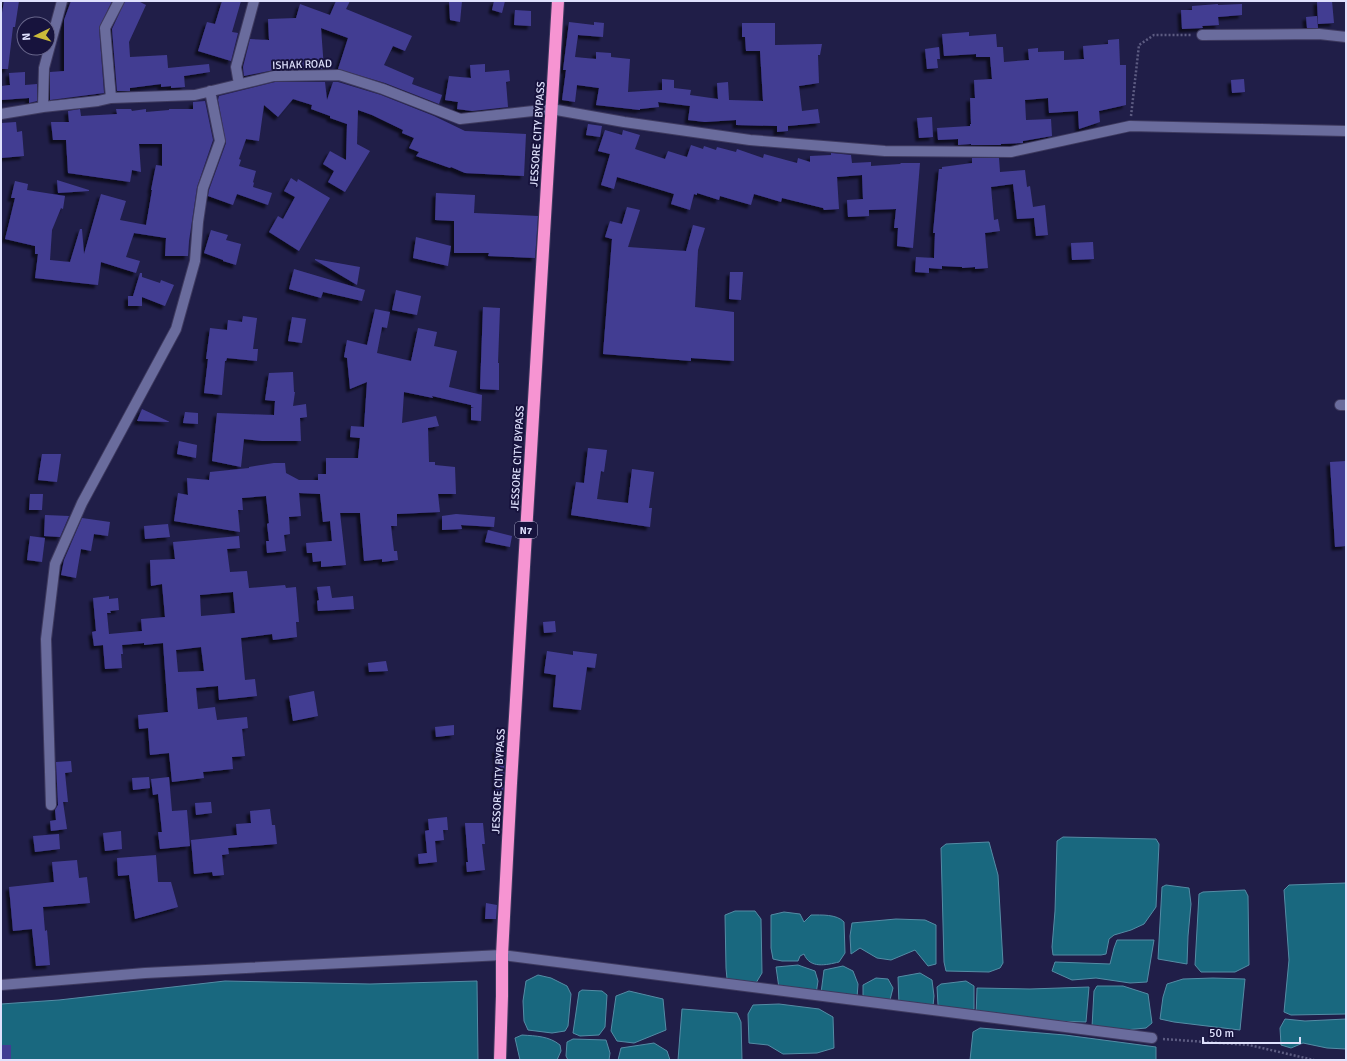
<svg xmlns="http://www.w3.org/2000/svg" width="1347" height="1061" font-family="Signika,sans-serif">
	<style>
		.water { fill: #19687f; stroke: #548ca5 }
		.building { fill: #433d92; fill-rule: evenodd; filter: url(#shadow) }
		.lines { fill: none; stroke-linecap: round; stroke-linejoin: round }
		.street-casing { stroke: #3e3a5f; stroke-width: 12 }
		.secondary-casing { stroke: #3e3a5f; stroke-width: 12 }
		.highway-casing { stroke: #3e3a5f; stroke-width: 14 }
		.path { stroke: #5d5c82; stroke-width: 2.5; stroke-dasharray: 2 2; stroke-linecap: butt }
		.street { stroke: #6a6c9d; stroke-width: 10 }
		.secondary { stroke: #6a6c9d; stroke-width: 10 }
		.highway { stroke: #f694d2; stroke-width: 12 }
		.labels { text-anchor: middle; stroke-width: 4; stroke-linejoin: round; paint-order: stroke }
		.shield { fill: #17133d; stroke: #a3a3c3; stroke-width: 1 }
		.shield-label { font-size: 10px; font-weight: bold; fill: #dfe1fd }
		.street-label { font-size: 11px; fill: #dfe1fd; stroke: #17133d }
	</style>
	<defs>
		<filter id="shadow"><feDropShadow dx="-3.5" dy="3.5" stdDeviation="1" flood-color="#0009"/></filter>
	</defs>
	<rect width="100%" height="100%" fill="#201e48"/>
	<path class="water" d="M1063,837L1156,839L1159,844L1156,907L1144,924L1131,930L1114,935L1109,939L1106,954L1101,955H1053L1052,947L1055,911L1057,841Z
		M989,842L998,875L1003,963L1000,968L989,972L946,971L944,962L941,848L946,844Z
		M1346,883V1014L1291,1015L1284,1012L1289,960L1284,890L1289,885Z
		M1166,885L1189,888L1191,904L1188,936L1187,964L1158,959L1162,887Z
		M1245,890L1248,896L1249,965L1235,972H1201L1195,965L1199,894L1203,892Z
		M735,911H755L761,919L762,973L756,983L727,979L726,968L725,915Z
		M784,912L800,914L804,922L811,915C821,915 837,914 844,922L845,953L839,962C826,965 810,969 804,954L800,956L798,961H782L773,959L771,948V915Z
		M896,919L925,920L936,925V964L928,966L915,950L891,960L877,958L860,948L851,954L850,936L852,923Z
		M1117,940H1154L1147,982L1130,983L1096,978L1072,980L1052,971L1055,962L1110,964L1114,948Z
		M798,965L815,971L818,981L816,994L780,995L776,967Z
		M843,966L853,971L858,984L857,998L821,993L824,970Z
		M920,973L932,980L934,996L933,1006L899,1005L898,977Z
		M538,975L551,978L567,986L571,994L568,1026L565,1031L552,1033L528,1030L524,1021L523,1001L526,981Z
		M876,978L888,979L893,988L889,1004L863,998V985Z
		M1213,978L1245,979L1240,1030L1174,1022L1160,1019L1163,997L1167,984L1183,979Z
		M225,981L370,984L477,981L478,1060H1V1004L59,1000Z
		M966,981L974,986V1009L966,1013L941,1009L938,1005L937,987L941,984Z
		M1097,986H1123L1148,994L1152,1023L1146,1028L1104,1032L1092,1027L1094,991Z
		M1089,987L1086,1022L984,1019L976,1017L977,988L1030,989Z
		M582,990L602,991L607,995L605,1027L599,1035L580,1036L573,1033L579,992Z
		M629,991L663,999L666,1030L634,1043L617,1041L611,1031L616,996Z
		M779,1004L819,1009L833,1017L834,1048L817,1053L783,1054L768,1045L749,1043L748,1014L753,1005Z
		M682,1009L737,1013L741,1022L742,1060H678Z
		M1285,1019L1305,1021L1346,1019V1049L1327,1048L1303,1043L1291,1048L1281,1045L1280,1028Z
		M980,1028L1065,1035L1156,1047V1060H970L973,1032Z
		M522,1035C536,1036 549,1036 560,1045L561,1051L557,1060H520L515,1038Z
		M573,1039L606,1040L610,1053L609,1060H568L566,1056L567,1042Z
		M654,1043L667,1051L670,1060H618L621,1048Z"/>
	<path class="building" d="M4,1H19L15,27H13L8,69H1V19Z
		M71,1H112L99,28L104,93L50,100V72L64,71V20Z
		M125,1H138L146,5L129,42L130,57L167,55L168,68L209,64L210,72L184,76L185,87L171,88V86L161,87V84L130,88V91H117L112,29Z
		M222,1H241L232,32L238,33L231,61L198,51L207,22L215,24Z
		M336,1H350L346,9L412,36L405,51L393,46L384,65L414,78L412,84L442,95L439,104L385,83L338,69L348,38L321,28L324,69L274,70L244,76L243,67L250,39L269,40L268,19L296,18L300,4L330,15Z
		M449,1H462L460,22L450,20Z
		M494,1H505L502,13L492,10Z
		M1317,1H1332L1334,23L1318,24Z
		M1218,4V5L1242,4V15L1218,17L1219,25L1202,26L1203,28L1182,29L1181,10H1192V6Z
		M515,10L531,11V26L514,25Z
		M1317,16L1318,28H1307L1306,17Z
		M569,22L594,25V22L604,23L603,37L578,35L575,57L596,59V52L611,53V57L630,59L628,92L662,90V79L674,80V88L691,90L690,95L718,99L717,83L728,82L729,100L763,101L760,51H746L745,37H742V23H775V45L822,44L820,55H818L819,83L799,86L802,111L818,109L820,123L788,126V131L777,132V126L736,125V120L705,122L688,120L690,106L658,102L659,107L640,109V110L596,105L599,88L577,85L575,102L562,100L566,70H563Z
		M969,32V36L996,34L997,47H1003L1004,62L1029,60L1028,49L1038,48V52L1064,51V60L1084,59L1083,46L1108,44V40L1119,39L1120,65H1126V105L1099,111L1100,122L1079,129L1078,111L1049,113L1048,98L1025,100L1026,120L1051,119L1052,136L1023,141V143L1001,144V145H971V144L958,145V139L938,140L937,128L970,126V124H971L970,98H975L974,80L992,79L990,57H976V54L944,56L942,34Z
		M939,47L940,59H937L938,68L927,69L925,49Z
		M485,64V72L509,70L510,81L506,82L508,107L472,111L457,109L458,102L445,100L449,76L471,78L470,65Z
		M25,72V85L37,84V101L29,103V98L1,100V86L10,85L9,73Z
		M1244,79L1245,92L1232,93L1231,80Z
		M275,82H325L327,100L333,82H338L381,95L434,116L465,131L526,134L524,176L465,173L451,167L450,168L416,156L419,152L409,148L414,138L402,133L403,130L372,115L358,110L357,144L370,151L345,192L328,182L334,171L323,164L330,151L346,160L347,124L330,118V116L311,109L312,105L293,99L278,117L264,105L259,141L246,139L239,159L241,160L239,166L256,171L253,182L254,183L253,187L272,193L268,205L237,194L233,205L208,196L209,190L226,143L218,100L219,96Z
		M205,101L213,140L197,187L189,241L188,256H165L166,238L134,233L126,257L140,261L136,273L101,262L98,285L35,278L38,254H35V246L5,239L15,198H11L15,181L28,184L27,190L65,196L63,209L61,208L52,230L50,260L70,262L80,229H82L84,254L101,194L126,201L120,220L146,225L152,190H151L156,165L162,166V144H139L141,172L132,170L130,182L68,173L66,140H53L51,122H69L68,111L80,109L81,116L117,114L116,109H131L132,111L146,109V112L169,110V109H193V102Z
		M932,117L933,137L919,138L917,118Z
		M16,122L17,132L22,131L24,156L1,158V123Z
		M588,124L602,126L600,137L586,135Z
		M605,130L622,135L623,130L640,135L635,149L665,159L668,151L687,157L691,145L703,149L704,146L716,150L717,147L736,152L737,149L763,158L764,154L797,163L798,158L810,162V156L831,155V153L851,155L852,163L871,162V166L900,164L901,163H920L913,248L897,246L898,228H894L896,209L869,210V216L848,217L847,200L863,199L862,175L837,177L839,209L824,210L823,208L782,198L781,202L754,194L751,205L720,196L719,200L697,193V195L694,194L690,210L671,204L674,194L641,184L617,177L614,189L601,185L610,154L598,151Z
		M972,158H999L1000,172L1025,170L1027,187L1030,186L1033,207L1045,205L1048,235L1036,236L1034,218L1017,219L1013,184L991,187L994,220L998,219L1000,231L985,233L988,268L975,269V267L962,268V267L942,266V269L929,268V273L915,272L916,257L934,258L935,233H933L939,169H942V167L972,163Z
		M291,178L297,182L298,179L330,198L299,251L269,232L278,216L283,219L295,197L284,191Z
		M57,180L89,190V191L58,193Z
		M436,193L475,195L474,213L538,216L535,258L488,256L489,253H454V221L435,220Z
		M627,207L640,210L628,247L686,251L693,225L705,228L698,250L695,307L734,312V361L691,358V361L603,354L612,239L605,237L610,221L622,224Z
		M211,230L228,235L226,240L241,244L236,265L223,261V260L204,253Z
		M416,237L451,246L448,266L413,258Z
		M1093,242L1094,259L1072,260L1071,243Z
		M315,259L360,267L357,285L315,260Z
		M294,269L365,290L362,301L323,292L321,298L289,289Z
		M730,272H743L741,300L729,299Z
		M140,273H142V277L160,283L161,280L174,285L165,306L142,297V306H128V296H133Z
		M396,290L421,296L417,315L392,310Z
		M483,307L500,308L498,363H499V390L480,389Z
		M375,309L390,312L387,328L382,327L377,353L411,361L418,328L437,332L434,346L457,351L449,387L482,395L481,421L471,420V408H474L471,407V405L432,396L433,398L404,392L402,423L436,416L439,426L428,428L429,462H435V465L455,467L456,494H438L440,512L397,514V526H391L394,551H397L398,560L382,562V559L364,561L360,513H340L346,565L321,567V561L313,562L312,553H307L306,543L332,541L330,521L323,522L320,494L299,493L301,516L289,517L290,534L284,535L286,551L267,553L266,541H269L267,524L269,523L266,496L242,498L243,510H238L240,532L174,521L178,493L188,495L187,478L209,480L210,472L249,468V467L274,463H285L286,473L299,480H318V474H326V458H358L360,438L350,437L351,426L364,427L367,382L350,389L347,358L344,357L347,340L367,345Z
		M243,316L257,318L253,349H258L257,361L227,358L226,361H225L222,395L204,393L208,359H206L210,328L227,330L228,320L242,322Z
		M292,317L306,319L302,343L288,341Z
		M293,372L294,392H295L293,406L306,404L307,417L300,418L301,441H262L244,439L241,467L212,461L217,413L274,415L275,401L265,400L269,373Z
		M142,409L170,422L137,421Z
		M185,412L198,413V424L183,423Z
		M179,441L197,445L196,458L177,454Z
		M588,448L607,450L604,472L601,471L597,499L628,503L632,469L654,472L649,508H652L650,527L571,515L576,482L584,483Z
		M42,454H61L57,482L38,480Z
		M1346,461V546L1335,547L1330,462Z
		M30,494H43L42,510H29Z
		M456,514L495,517L494,527L461,525L462,529L442,530V516Z
		M45,515L69,516L60,537L44,536Z
		M82,518L110,522L108,536L94,534L91,551L81,549L76,578L61,575L64,560Z
		M168,524L170,537L145,539L144,526Z
		M488,530L512,536L510,547L485,542Z
		M30,536L45,538L42,562L27,560Z
		M239,536L240,548L227,549L230,572L247,571L249,588L285,585L286,588L296,587L299,622H296L297,637L273,640L272,634L241,638L245,680L255,679L257,696L219,700L218,686L196,688L198,709L215,707L217,720L247,717L248,728L242,729L245,756L232,757L233,769L203,772L204,778L172,782L169,753L150,755L148,728L139,729L138,715L168,712L163,643L144,645V643L122,645L123,654H121L122,668L105,669L103,645L94,646L92,632L96,631L93,598L109,596V599L118,598L119,610L110,611L111,613H107L109,634L142,631L141,619L165,617L162,584L151,586L150,560L175,559L173,542ZM233,592L235,613L201,616L200,595ZM201,647L204,671L178,672L176,650Z
		M330,586L332,598L353,596L354,609L318,611L317,601L319,600L317,587Z
		M555,621L556,632L544,633L543,622Z
		M547,651L573,655V651L597,654L595,668L587,667L581,710L553,707L556,675L544,673Z
		M386,661L388,671L369,672L368,663Z
		M314,691L318,716L293,721L289,696Z
		M454,725V735L436,737L435,727Z
		M496,749L505,750L503,792L496,794V768H498Z
		M71,761L72,772L65,773L68,802H63L67,829L51,831L50,821L56,820L55,810L58,805L56,762Z
		M149,777L150,788L133,790L132,778Z
		M169,777L172,811L187,810L190,846L160,849L158,832H162L158,794L153,795L151,779Z
		M211,802L212,813L196,815L195,803Z
		M270,809L272,825H275L277,844L228,848L229,854L222,855L224,875L213,876L212,872L194,874L191,840L237,835L236,824L251,823L250,811Z
		M447,817L448,830H443L444,840L435,841L437,862L419,864L418,854L427,853L425,831L429,830L428,819Z
		M465,823H483L485,844H482L485,870L467,872L466,862H468Z
		M121,831L122,849L105,851L103,833Z
		M59,834L60,849L35,852L33,836Z
		M156,855L158,882H171L178,907L135,919L129,875L118,876L117,858Z
		M77,860L79,878L87,877L90,903L43,907L45,931L47,930L50,965L36,966L32,929L13,931L9,887L54,882L52,862Z
		M486,903L497,905L496,919H485Z
		M1,1045H11V1060H1Z"/>
	<g class="lines">
		<defs>
			<path id="street" d="M1202,35L1319,34L1346,37
				M239,84L236,67L254,1
				M111,98L105,28L119,1
				M43,107L44,68L62,1
				M1,114L43,107L98,101L111,98L195,95L274,76L339,75L383,89L460,119L551,109L624,122L750,140L885,151L1011,152L1130,126L1346,131
				M1340,405H1346
				M51,805L46,639L55,564L82,503L176,329L195,261L198,222L203,188L220,141L210,91
				M502,955L1152,1038"/>
			<path id="secondary" d="M1,985L145,973L502,955"/>
			<path id="highway" d="M500,1060L502,996V955L511,783L558,1"/>
		</defs>
		<use href="#street" class="street-casing"/>
		<use href="#secondary" class="secondary-casing"/>
		<use href="#highway" class="highway-casing"/>
		<path class="path" d="M1131,116L1139,45L1154,35H1192
			M1163,1039L1249,1045L1314,1060"/>
		<use href="#street" class="street"/>
		<use href="#secondary" class="secondary"/>
		<use href="#highway" class="highway"/>
	</g>
	<g class="labels">
		<rect class="shield" x="515" y="522" width="22" height="16" rx="3"/>
		<g class="shield-label">
			<text x="526" y="534">N7</text>
		</g>
		<g class="street-label">
			<text transform="translate(302 64) rotate(-2)" y="4">ISHAK ROAD</text>
			<text transform="translate(537 134) rotate(-86)" y="4">JESSORE CITY BYPASS</text>
			<text transform="translate(517 458) rotate(-87)" y="4">JESSORE CITY BYPASS</text>
			<text transform="translate(498 781) rotate(-87)" y="4">JESSORE CITY BYPASS</text>
		</g>
	</g>
	<rect width="1347" height="1061" fill="none" stroke="#dfe1fd" stroke-width="4"/>
	<g transform="translate(36 36) rotate(265)"><circle r="19" fill="#17133d" stroke="#67658a"/>
	<path d="M0-3L7 15L0 10L-7 15Z" fill="#caba3a"/>
	<text y="-6" font-size="11" font-weight="bold" text-anchor="middle" fill="#dfe1fd">N</text>
	</g>
	<path d="M1203 1037v6h97v-6" fill="none" stroke="#dfe1fd" stroke-width="2"/>
	<text x="1209" y="1037" font-size="12" fill="#dfe1fd" stroke="#17133d" stroke-width="3" paint-order="stroke">50 m</text>
</svg>
